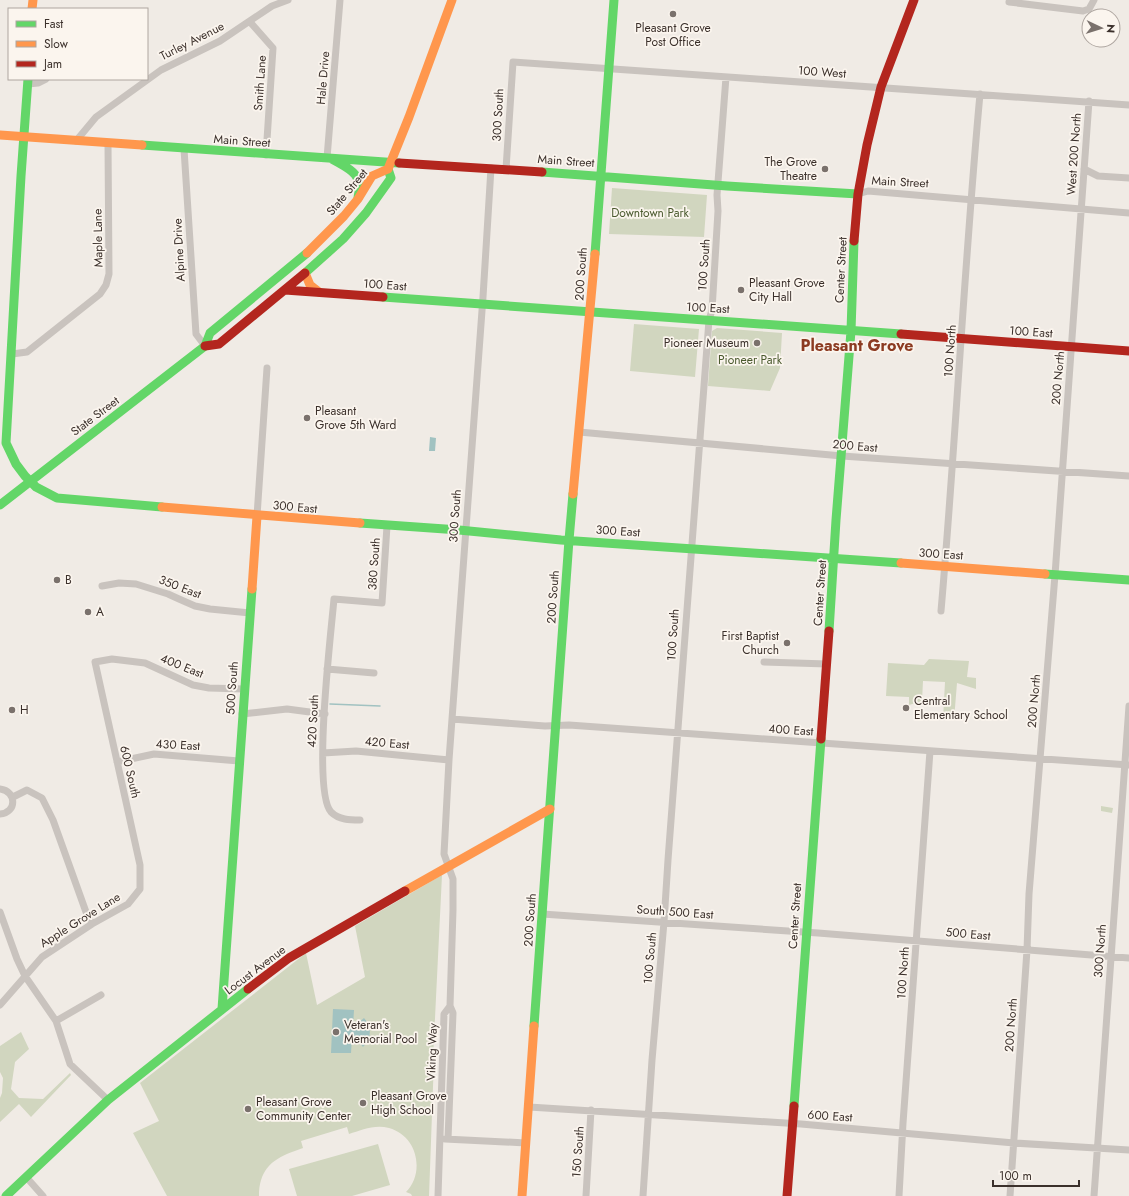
<svg xmlns="http://www.w3.org/2000/svg" width="1129" height="1196" font-family="Jost,sans-serif">
	<style>
		.green { fill: #d1d6bf }
		.water { fill: #a1c2c1 }
		.lines { fill: none; stroke-linecap: round; stroke-linejoin: round }
		.stream { stroke: #a1c2c1; stroke-width: 1.5 }
		.street { stroke: #c9c3be; stroke-width: 7 }
		.fast { stroke: #63d668; stroke-width: 9 }
		.slow { stroke: #ff974d; stroke-width: 9 }
		.jam { stroke: #b3261e; stroke-width: 9 }
		.poi-dot { fill: #7a716c; stroke: #fbf5ee; stroke-width: 1.5 }
		.labels { text-anchor: middle; stroke-width: 3.5; stroke-linejoin: round; paint-order: stroke }
		.poi-label { font-size: 12px; fill: #3b302b; stroke: #fbf5ee; text-anchor: start }
		.street-label { font-size: 12px; fill: #3b302b; stroke: #fbf5ee }
		.park-label { font-size: 12px; fill: #4a5a2e; stroke: #fbf5ee }
		.district-label { font-size: 16px; font-weight: bold; fill: #8c3b22; stroke: #fbf5ee }
	</style>
	<rect width="100%" height="100%" fill="#f0ebe5"/>
	<path class="green" d="M612,188L707,195L704,237L609,234Z
		M634,324L699,329L695,377L630,371Z
		M717,328L782,333L780,368L770,391L708,386L712,331Z
		M929,659L969,661L967,677L976,678V689L957,683L954,720L943,719L945,682L923,681L922,701L909,705V697L886,696L888,663L924,665Z
		M1101,806L1113,808L1112,813L1101,811Z
		M442,875L433,1059H434L429,1196H412L411,1194L406,1192C425,1173 418,1136 389,1128C375,1124 361,1130 349,1134L347,1127L301,1141L303,1148C299,1149 296,1151 292,1152C270,1160 259,1172 259,1196H167L133,1133L159,1121L140,1083L306,953L317,1005L365,977L355,926Z
		M21,1032L29,1049L15,1062L11,1089L19,1098L43,1099L70,1073L71,1075L31,1117L19,1104L0,1122V1098L2,1093L3,1078L0,1072V1046Z
		M378,1144L390,1185L352,1196H297L289,1169Z"/>
	<path class="water" d="M430,437L436,438L435,451H429Z
		M333,1009L354,1010L353,1026H355L364,1018C372,1027 372,1038 363,1047L355,1037H352L351,1053H331Z"/>
	<g class="lines">
		<path class="stream" d="M330,704L380,706"/>
		<path class="street" d="M1009,2L1083,11L1089,9L1094,0
			M250,22L273,48L266,155
			M28,84L38,83L46,79
			M76,141L96,117L161,70L220,41L272,6L288,0
			M184,149L196,334L205,346
			M327,158L340,0
			M506,169L513,62L1129,105
			M1084,169L1098,176L1129,178
			M858,194L868,191L1129,213
			M12,354L27,352L100,294L106,285L109,274L108,144
			M579,432L842,456L1129,476
			M257,516L267,368
			M102,586L119,583L136,584L168,594L179,599L195,606L210,609L250,613
			M941,611C956,439 964,266 980,94
			M764,662L827,664
			M327,669L374,673
			M242,714L287,709L325,714
			M452,719L545,726L569,725L1129,765
			M323,753L356,751L449,760
			M117,762L154,754L239,761
			M0,789C17,791 17,813 0,814
			M13,797L27,790L42,798L53,820L86,912L92,924
			M360,820C350,820 339,820 331,812C312,791 331,633 334,599L382,603L387,526
			M0,912L17,959L25,976L56,1021L70,1064L108,1100
			M542,914L818,933L1129,958
			M0,1005L42,957L92,924L128,904L140,889V865L95,662L112,659L145,663L193,685L209,688L244,689
			M56,1021L101,995
			M529,1107L801,1124L1014,1143L1129,1150
			M445,1139L526,1143
			M448,1139L453,1013L450,1006L453,910V879L444,854L449,760L483,297L491,168
			M27,1178L43,1196
			M438,1196L444,1014L450,1006
			M586,1196L591,1110
			M643,1196L652,1060L664,922L668,860L709,320L712,310L718,211L717,195L726,77
			M899,1196L903,1123L930,751
			M1010,1196L1027,950L1029,894L1055,575L1089,101
			M1094,1196L1129,706"/>
		<path class="fast" d="M28,79L21,176L6,443L16,464L25,476L36,487L57,498L162,507
			M142,145L399,163
			M332,159C351,170 363,173 358,198
			M542,172L727,186L858,194
			M595,254L614,0
			M305,273L343,239L366,213L391,178L388,169
			M383,297L901,334
			M0,505L205,346L210,333L307,253
			M360,523L459,530L561,540L901,563
			M1045,574L1129,580
			M829,631L836,520L851,331L854,241
			M222,1009L252,589
			M534,1026L569,540L573,494
			M794,1106L821,739
			M6,1196L108,1100L248,989"/>
		<path class="slow" d="M32,9L33,0
			M0,135L142,145
			M388,169L409,117L452,0
			M307,253L344,216L358,199L372,176L388,169
			M305,273L310,285L319,292
			M573,494L595,254
			M162,507L360,523
			M901,563L1045,574
			M252,589L257,516
			M405,891L550,809
			M522,1196L534,1026"/>
		<path class="jam" d="M399,163L542,172
			M854,241L858,194L867,145L881,87L914,0
			M285,290L383,297
			M901,334L1129,351
			M205,346L219,344L305,273
			M821,739L829,631
			M248,989L289,958L405,891
			M787,1196L794,1106"/>
	</g>
	<g class="poi-dot">
		<circle cx="673" cy="14" r="4"/>
		<circle cx="825" cy="169" r="4"/>
		<circle cx="741" cy="290" r="4"/>
		<circle cx="757" cy="343" r="4"/>
		<circle cx="307" cy="418" r="4"/>
		<circle cx="57" cy="580" r="4"/>
		<circle cx="88" cy="612" r="4"/>
		<circle cx="787" cy="643" r="4"/>
		<circle cx="906" cy="708" r="4"/>
		<circle cx="12" cy="710" r="4"/>
		<circle cx="336" cy="1032" r="4"/>
		<circle cx="363" cy="1103" r="4"/>
		<circle cx="248" cy="1109" r="4"/>
	</g>
	<g class="labels">
		<g class="poi-label">
			<text x="673" y="32" text-anchor="middle">Pleasant Grove<tspan x="673" dy="14">Post Office</tspan></text>
			<text x="817" y="166" text-anchor="end">The Grove<tspan x="817" dy="14">Theatre</tspan></text>
			<text x="749" y="287">Pleasant Grove<tspan x="749" dy="14">City Hall</tspan></text>
			<text x="749" y="347" text-anchor="end">Pioneer Museum</text>
			<text x="315" y="415">Pleasant<tspan x="315" dy="14">Grove 5th Ward</tspan></text>
			<text x="65" y="584">B</text>
			<text x="96" y="616">A</text>
			<text x="779" y="640" text-anchor="end">First Baptist<tspan x="779" dy="14">Church</tspan></text>
			<text x="914" y="705">Central<tspan x="914" dy="14">Elementary School</tspan></text>
			<text x="20" y="714">H</text>
			<text x="344" y="1029">Veteran's<tspan x="344" dy="14">Memorial Pool</tspan></text>
			<text x="371" y="1100">Pleasant Grove<tspan x="371" dy="14">High School</tspan></text>
			<text x="256" y="1106">Pleasant Grove<tspan x="256" dy="14">Community Center</tspan></text>
		</g>
		<g class="street-label">
			<text transform="translate(192 41) rotate(-27)" y="4">Turley Avenue</text>
			<text transform="translate(822 72) rotate(4)" y="4">100 West</text>
			<text transform="translate(323 78) rotate(-85)" y="4">Hale Drive</text>
			<text transform="translate(260 83) rotate(-86)" y="4">Smith Lane</text>
			<text transform="translate(498 115) rotate(-87)" y="4">300 South</text>
			<text transform="translate(242 141) rotate(4)" y="4">Main Street</text>
			<text transform="translate(1074 154) rotate(-86)" y="4">West 200 North</text>
			<text transform="translate(566 161) rotate(4)" y="4">Main Street</text>
			<text transform="translate(900 182) rotate(3)" y="4">Main Street</text>
			<text transform="translate(347 192) rotate(-50)" y="4">State Street</text>
			<text transform="translate(98 238) rotate(-91)" y="4">Maple Lane</text>
			<text transform="translate(179 250) rotate(-93)" y="4">Alpine Drive</text>
			<text transform="translate(704 265) rotate(-86)" y="4">100 South</text>
			<text transform="translate(841 270) rotate(-87)" y="4">Center Street</text>
			<text transform="translate(581 274) rotate(-86)" y="4">200 South</text>
			<text transform="translate(385 285) rotate(4)" y="4">100 East</text>
			<text transform="translate(708 308) rotate(3)" y="4">100 East</text>
			<text transform="translate(1031 332) rotate(4)" y="4">100 East</text>
			<text transform="translate(950 351) rotate(-86)" y="4">100 North</text>
			<text transform="translate(1058 378) rotate(-85)" y="4">200 North</text>
			<text transform="translate(95 416) rotate(-37)" y="4">State Street</text>
			<text transform="translate(855 446) rotate(5)" y="4">200 East</text>
			<text transform="translate(295 507) rotate(5)" y="4">300 East</text>
			<text transform="translate(455 516) rotate(-86)" y="4">300 South</text>
			<text transform="translate(618 531) rotate(4)" y="4">300 East</text>
			<text transform="translate(941 554) rotate(4)" y="4">300 East</text>
			<text transform="translate(374 564) rotate(-86)" y="4">380 South</text>
			<text transform="translate(180 587) rotate(21)" y="4">350 East</text>
			<text transform="translate(820 593) rotate(-86)" y="4">Center Street</text>
			<text transform="translate(553 597) rotate(-86)" y="4">200 South</text>
			<text transform="translate(673 635) rotate(-86)" y="4">100 South</text>
			<text transform="translate(182 666) rotate(22)" y="4">400 East</text>
			<text transform="translate(232 688) rotate(-86)" y="4">500 South</text>
			<text transform="translate(1034 701) rotate(-85)" y="4">200 North</text>
			<text transform="translate(313 721) rotate(-87)" y="4">420 South</text>
			<text transform="translate(791 730) rotate(4)" y="4">400 East</text>
			<text transform="translate(387 743) rotate(5)" y="4">420 East</text>
			<text transform="translate(178 745) rotate(3)" y="4">430 East</text>
			<text transform="translate(130 772) rotate(77)" y="4">600 South</text>
			<text transform="translate(675 912) rotate(4)" y="4">South 500 East</text>
			<text transform="translate(795 916) rotate(-86)" y="4">Center Street</text>
			<text transform="translate(80 920) rotate(-32)" y="4">Apple Grove Lane</text>
			<text transform="translate(530 920) rotate(-86)" y="4">200 South</text>
			<text transform="translate(968 934) rotate(5)" y="4">500 East</text>
			<text transform="translate(1100 951) rotate(-86)" y="4">300 North</text>
			<text transform="translate(650 958) rotate(-85)" y="4">100 South</text>
			<text transform="translate(255 970) rotate(-37)" y="4">Locust Avenue</text>
			<text transform="translate(903 973) rotate(-86)" y="4">100 North</text>
			<text transform="translate(1011 1025) rotate(-86)" y="4">200 North</text>
			<text transform="translate(432 1052) rotate(-88)" y="4">Viking Way</text>
			<text transform="translate(830 1116) rotate(4)" y="4">600 East</text>
			<text transform="translate(578 1152) rotate(-86)" y="4">150 South</text>
		</g>
		<g class="park-label">
			<text x="650" y="217">Downtown Park</text>
			<text x="750" y="364">Pioneer Park</text>
		</g>
		<g class="district-label">
			<text x="857" y="351">Pleasant Grove</text>
		</g>
	</g>
	<rect x="8" y="8" width="140" height="72" fill="#fbf5ee" stroke="#aea6a0"/>
	<rect x="16" y="21" width="20" height="6" fill="#63d668" stroke="#aea6a0"/>
	<text x="44" y="28" font-size="12" fill="#3b302b">Fast</text>
	<rect x="16" y="41" width="20" height="6" fill="#ff974d" stroke="#aea6a0"/>
	<text x="44" y="48" font-size="12" fill="#3b302b">Slow</text>
	<rect x="16" y="61" width="20" height="6" fill="#b3261e" stroke="#aea6a0"/>
	<text x="44" y="68" font-size="12" fill="#3b302b">Jam</text>
	<g transform="translate(1101 28) rotate(94)"><circle r="19" fill="#fbf5ee" stroke="#aea6a0"/>
	<path d="M0-3L7 15L0 10L-7 15Z" fill="#7a716c"/>
	<text y="-6" font-size="11" font-weight="bold" text-anchor="middle" fill="#3b302b">N</text>
	</g>
	<path d="M993 1180v6h86v-6" fill="none" stroke="#3b302b" stroke-width="2"/>
	<text x="999" y="1180" font-size="12" fill="#3b302b" stroke="#fbf5ee" stroke-width="3" paint-order="stroke">100 m</text>
</svg>
